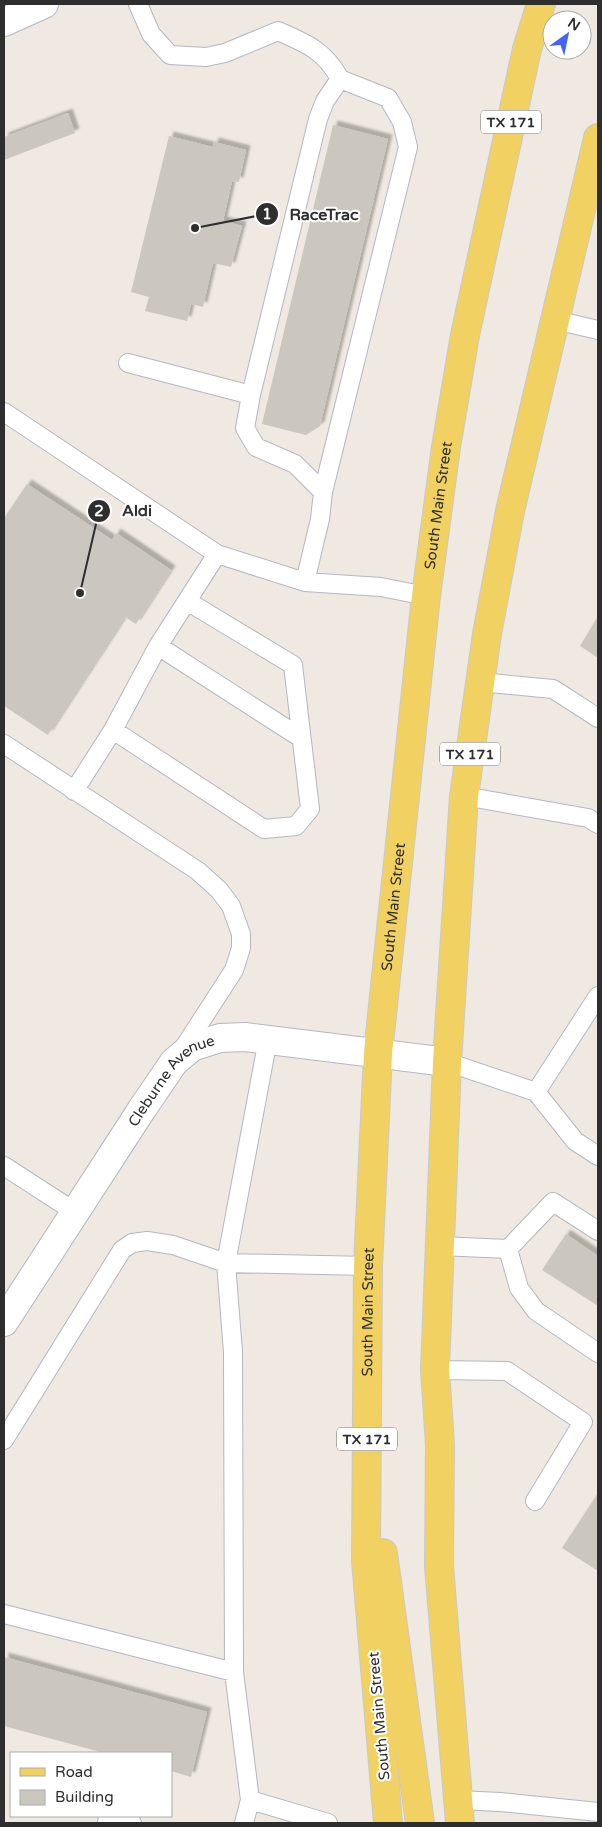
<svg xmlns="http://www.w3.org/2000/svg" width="602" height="1827" font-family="'Varela Round',sans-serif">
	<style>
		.building { fill: #cbc7bf; filter: url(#shadow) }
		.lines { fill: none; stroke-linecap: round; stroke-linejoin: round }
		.lane-casing { stroke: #b4b7c1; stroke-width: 20 }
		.street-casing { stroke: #b4b7c1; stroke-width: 30 }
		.secondary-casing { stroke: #b4b7c1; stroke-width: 30 }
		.primary-casing { stroke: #c9c9c9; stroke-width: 30 }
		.lane { stroke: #fff; stroke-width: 18 }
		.street { stroke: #fff; stroke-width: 28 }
		.secondary { stroke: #fff; stroke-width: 28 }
		.primary { stroke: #f2d163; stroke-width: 28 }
		.labels { text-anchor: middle; stroke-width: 4; stroke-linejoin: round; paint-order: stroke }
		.shield { fill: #fff; stroke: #6d6d6d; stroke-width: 1 }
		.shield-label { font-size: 14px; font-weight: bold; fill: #2e2e2e }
		.street-label { font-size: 15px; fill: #2e2e2e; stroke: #fff }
		.leader { fill: none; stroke: #2e2e2e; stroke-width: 2 }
		.callout-dot { fill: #2e2e2e; stroke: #fff; stroke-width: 2 }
		.mark-label { font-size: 15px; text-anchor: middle; font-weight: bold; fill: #fff }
		.callout-label { font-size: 16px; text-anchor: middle; font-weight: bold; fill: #2e2e2e; stroke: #fff; stroke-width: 4; stroke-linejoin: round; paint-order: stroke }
	</style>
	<defs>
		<filter id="shadow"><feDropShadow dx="4.5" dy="-4.5" stdDeviation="1" flood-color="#0004"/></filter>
	</defs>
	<rect width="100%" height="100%" fill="#efe9e1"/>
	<path class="building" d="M68,113L75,133L4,160V137Z
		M333,125L388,139L320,426L306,435L262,424Z
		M169,136L213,147L214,142L246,150L239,182L232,181L223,221L242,226L231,267L213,263L203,307L191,304L187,321L145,311L149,297L131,292Z
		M27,484L112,540L116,533L171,570L136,624L125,617L48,735L4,706V518Z
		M598,616V658L580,646Z
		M566,1234L598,1256V1306L542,1270Z
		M598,1493V1571L562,1548Z
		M4,1657L207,1712L191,1777L171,1771V1753H104L4,1726Z"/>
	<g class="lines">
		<defs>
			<path id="lane" d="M138,4L151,34L170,55L206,57L225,53L278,31C306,43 325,51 340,79L325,101L318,119L251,395L245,428L256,447L295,464L323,492L320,519L305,582
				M555,320L598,330
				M128,363L251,395
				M4,412L217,554L305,582L381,587L426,596
				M323,492L408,147L402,122L388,98L340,79
				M158,646L301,738
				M480,682L553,689L598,718
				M113,730L264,829L296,826L310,809L293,665L187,601
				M4,744L198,871L219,890L231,906L241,934V948L234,970L181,1052
				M74,791L113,730L158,646L217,554
				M464,796L588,818L598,824
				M447,1062L536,1092L598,996
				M536,1092L575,1141L598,1156
				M4,1166L75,1212
				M440,1246L508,1249L553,1202L598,1231
				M508,1249L519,1288L536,1311L598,1353
				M435,1370L507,1371L583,1422L535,1501
				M4,1440L122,1250L132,1243L147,1241L173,1245L226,1263L368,1266
				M4,1614L234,1672L250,1800L244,1823
				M234,1672L233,1352L226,1263L268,1039
				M250,1800L328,1823
				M458,1800L500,1802L598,1812
				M107,1823L108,1816L132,1823"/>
			<g id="street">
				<path id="s1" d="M4,1322L142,1109L174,1062L192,1047L220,1038L245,1037L447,1062"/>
			</g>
			<path id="secondary" d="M4,22L44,4"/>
			<g id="primary">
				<path d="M383,1553L420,1823"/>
				<path id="s2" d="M388,1823L366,1561L368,1266L378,1053L426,596L446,447L465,335L527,49L541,4"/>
				<path d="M460,1823L439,1566L440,1445L435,1370L447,1062L464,796L487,634L510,511L598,138"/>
			</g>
		</defs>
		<use href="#lane" class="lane-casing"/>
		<use href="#street" class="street-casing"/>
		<use href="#secondary" class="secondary-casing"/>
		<use href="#primary" class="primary-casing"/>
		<use href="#lane" class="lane"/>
		<use href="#street" class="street"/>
		<use href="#secondary" class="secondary"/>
		<use href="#primary" class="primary"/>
	</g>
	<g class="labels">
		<g class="shield">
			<rect x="481" y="110.5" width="60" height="23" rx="4"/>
			<rect x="440" y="742.5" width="60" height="23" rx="4"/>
			<rect x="337" y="1427.5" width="60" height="23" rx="4"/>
		</g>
		<g class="shield-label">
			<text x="511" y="127">TX 171</text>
			<text x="470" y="759">TX 171</text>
			<text x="367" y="1444">TX 171</text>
		</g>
		<g class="street-label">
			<text dy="5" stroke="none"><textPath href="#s2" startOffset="1322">South Main Street</textPath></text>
			<text dy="5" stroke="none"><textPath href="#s2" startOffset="918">South Main Street</textPath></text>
			<text dy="5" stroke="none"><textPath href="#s1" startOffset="296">Cleburne Avenue</textPath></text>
			<text dy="5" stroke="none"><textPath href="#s2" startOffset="512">South Main Street</textPath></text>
			<text transform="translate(379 1716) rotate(-95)" y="5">South Main Street</text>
		</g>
	</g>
	<path class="leader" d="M195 228L267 214M80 593L99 511"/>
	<g class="callout-dot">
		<circle cx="195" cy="228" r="5"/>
		<circle cx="80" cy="593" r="5"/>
		<circle cx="267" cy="214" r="12"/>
		<circle cx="99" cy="511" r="12"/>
	</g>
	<g class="mark-label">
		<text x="267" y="219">1</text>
		<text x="99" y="516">2</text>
	</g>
	<g class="callout-label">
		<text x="324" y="220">RaceTrac</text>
		<text x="137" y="516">Aldi</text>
	</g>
	<rect width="602" height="1827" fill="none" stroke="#2e2e2e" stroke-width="10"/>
	<rect x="10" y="1752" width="162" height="65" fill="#ffffff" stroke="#ababab"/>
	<rect x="20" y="1768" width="25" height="8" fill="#f2d163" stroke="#ababab"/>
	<text x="55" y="1777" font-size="15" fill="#2e2e2e">Road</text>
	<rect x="20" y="1790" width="25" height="15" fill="#cbc7bf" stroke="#ababab"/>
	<text x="55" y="1802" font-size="15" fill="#2e2e2e">Building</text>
	<g transform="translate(567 35) rotate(33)"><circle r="24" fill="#ffffff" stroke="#ababab"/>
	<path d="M0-4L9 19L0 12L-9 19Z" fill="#4264fb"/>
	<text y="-8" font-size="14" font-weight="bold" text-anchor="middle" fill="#2e2e2e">N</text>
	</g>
</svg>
